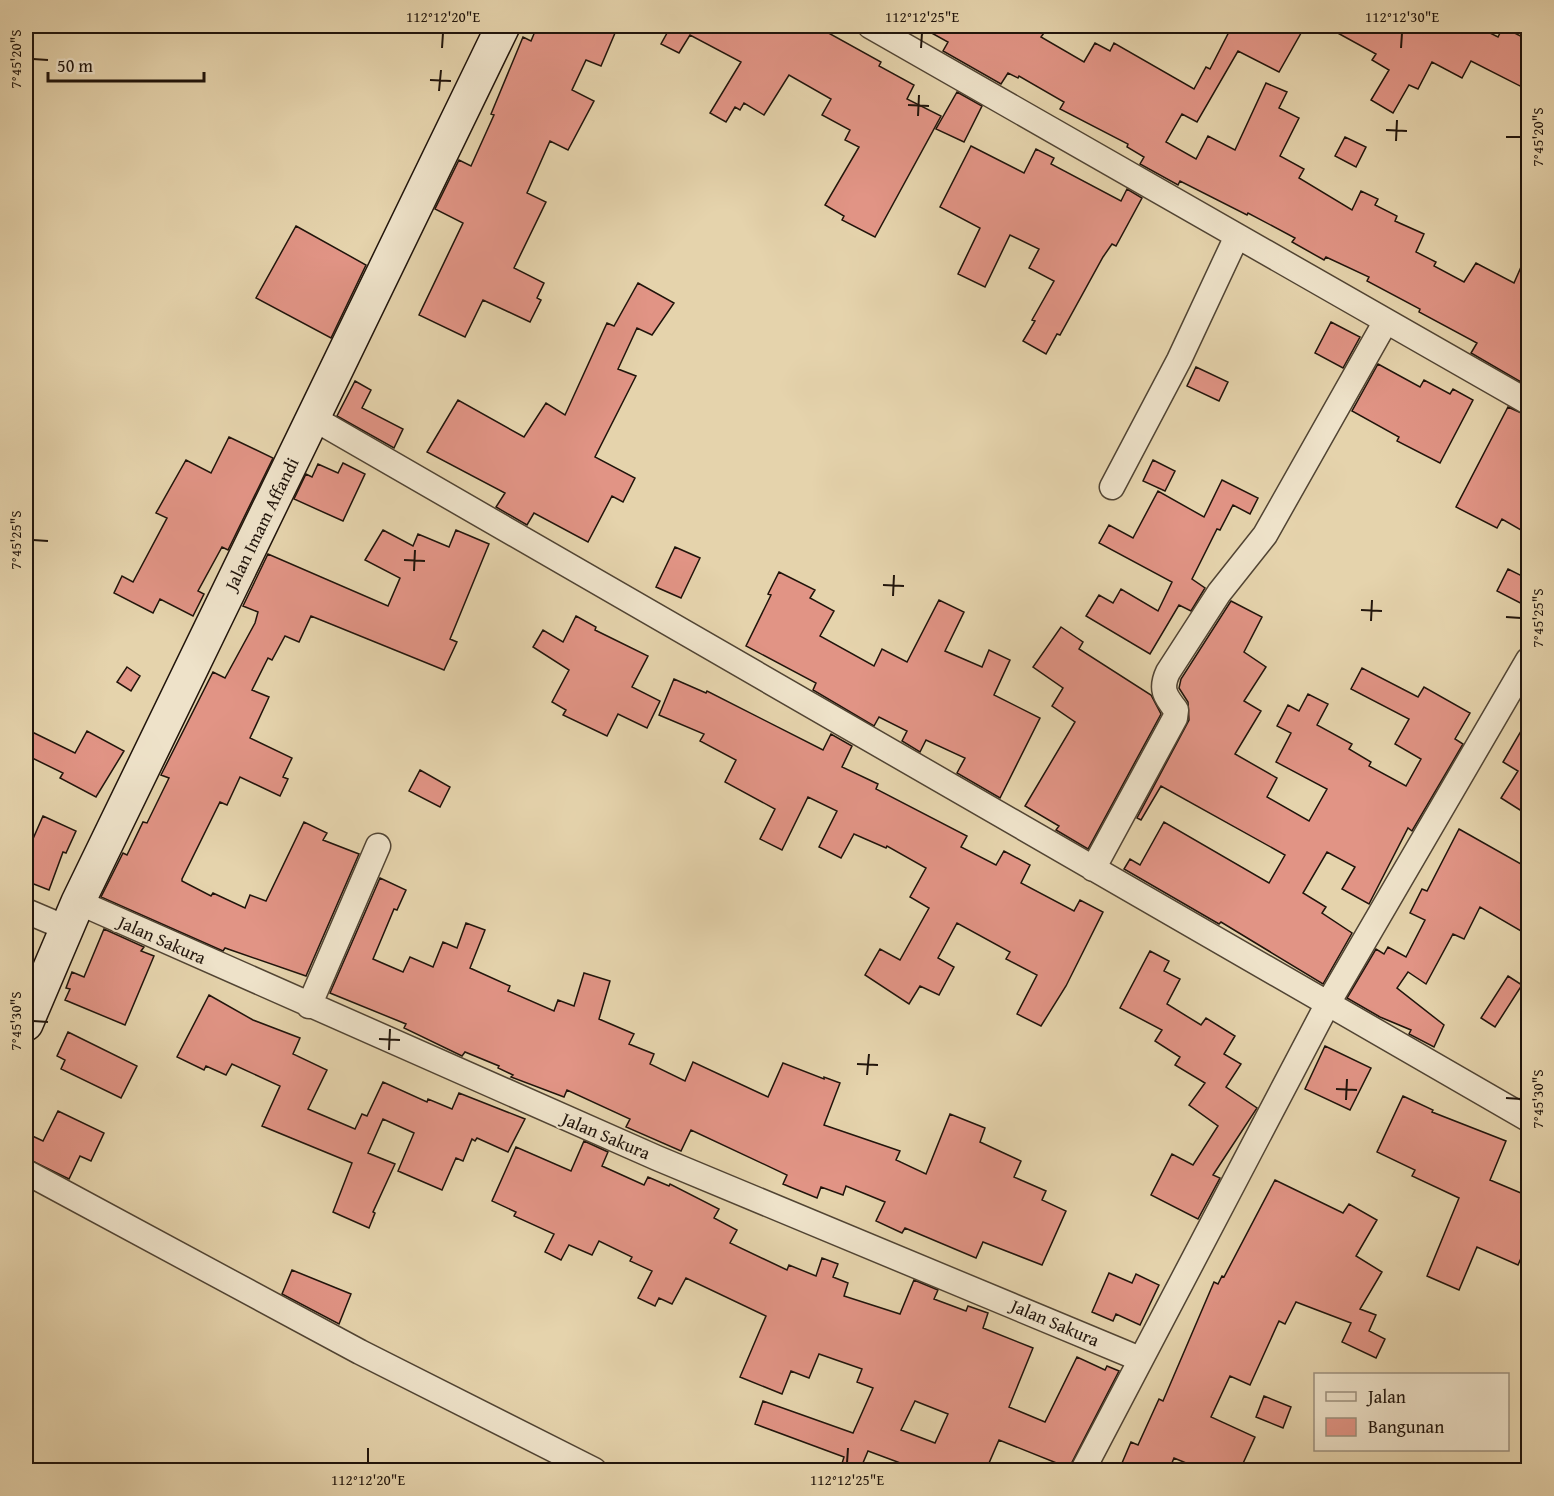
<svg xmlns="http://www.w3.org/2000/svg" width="1554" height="1496" font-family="'Gentium Book Plus',serif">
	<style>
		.building { fill: #e19485; stroke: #20140b; stroke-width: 1.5; fill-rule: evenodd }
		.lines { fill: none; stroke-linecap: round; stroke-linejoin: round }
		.street-casing { stroke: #514433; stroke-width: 27 }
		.secondary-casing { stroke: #20140b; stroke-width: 36 }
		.street { stroke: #eee2c9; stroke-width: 24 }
		.secondary { stroke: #eee2c9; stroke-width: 33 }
		.ticks { fill: none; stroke: #20140b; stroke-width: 2 }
		.labels { text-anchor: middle; stroke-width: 4.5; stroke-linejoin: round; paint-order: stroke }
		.street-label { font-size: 18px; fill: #20140b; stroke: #eee2c9 }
		.neatline { fill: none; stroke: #20140b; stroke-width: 2 }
		.ticks-label { font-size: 15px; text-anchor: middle; fill: #20140b }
	</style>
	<rect width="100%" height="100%" fill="#e5d3ac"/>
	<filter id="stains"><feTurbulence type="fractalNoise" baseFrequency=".00333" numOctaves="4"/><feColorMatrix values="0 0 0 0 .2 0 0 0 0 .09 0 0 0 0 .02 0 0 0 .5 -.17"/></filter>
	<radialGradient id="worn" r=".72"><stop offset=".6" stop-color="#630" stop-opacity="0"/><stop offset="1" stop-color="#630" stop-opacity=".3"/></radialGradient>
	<path class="building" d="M544,26H618L601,66L586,60L572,90L594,101L568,150L550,141L527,193L546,202L514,268L544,283L537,298L541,300L530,322L483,300L465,337L419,315L463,223L435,209L459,160L471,166L494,115L491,114L523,37L531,41L536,29L542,32Z
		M671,26H816L881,62L879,66L914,85L907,99L941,116L875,237L842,220L844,216L825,205L859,147L845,140L850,130L822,115L831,99L789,75L764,115L744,103L740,110L735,107L726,122L710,113L741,62L690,35L679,53L661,44Z
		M919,26H1049L1041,37L1084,62L1095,43L1110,51L1114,43L1194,89L1206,67L1210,69L1232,26H1305L1279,72L1238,51L1197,122L1182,114L1166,142L1196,159L1208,136L1235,150L1266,83L1287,92L1279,108L1299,118L1280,156L1304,169L1299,178L1352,210L1361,191L1378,199L1375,205L1397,216L1395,221L1424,234L1416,252L1436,262L1434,266L1464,282L1476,263L1514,283L1528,251V386L1471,353L1477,343L1419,312L1420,309L1367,281L1369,277L1326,257L1324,260L1292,242L1295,238L1248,213L1247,215L1180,181L1178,185L1140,164L1144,157L1127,147L1128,144L1060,109L1064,102L1019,76L1018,78L1008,73L1001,84L943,51L948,42Z
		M1325,26H1476L1498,37L1503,27L1528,40V90L1471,61L1462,78L1432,62L1418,89L1409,85L1393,113L1371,100L1389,70L1372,60L1376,54Z
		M957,92L982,106L964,142L936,129Z
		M1345,137L1366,147L1356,167L1335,156Z
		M971,146L1024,173L1036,149L1054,158L1051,164L1121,201L1127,189L1142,198L1116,246L1112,244L1103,257L1060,335L1057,334L1046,354L1023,341L1035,321L1032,320L1054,281L1029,268L1039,249L1010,235L985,287L958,274L980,228L940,207Z
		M296,226L366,265L331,338L256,298Z
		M638,283L674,303L652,335L637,328L618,369L636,376L595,457L635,478L623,502L612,496L588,542L534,513L527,525L496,507L505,493L427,452L458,400L524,437L546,403L565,415L607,323L614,326Z
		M1331,322L1360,337L1343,368L1315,353Z
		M1378,364L1420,387L1424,380L1450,394L1453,389L1473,400L1440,463L1397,441L1399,437L1352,411Z
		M1196,367L1228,382L1219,401L1187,386Z
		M355,381L371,390L362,408L403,429L394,448L337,416Z
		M1508,407L1528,416V534L1502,519L1497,528L1456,507Z
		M229,437L273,458L228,550L222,547L198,591L204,594L193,616L160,599L153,613L114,593L122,576L133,582L167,518L156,513L186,460L211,473Z
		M1153,460L1175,471L1165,491L1143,481Z
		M343,463L365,474L343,521L294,499L306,474L312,477L318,464L338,473Z
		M1222,480L1258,498L1250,514L1233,505L1220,530L1217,529L1192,579L1205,588L1191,611L1179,605L1150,654L1086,616L1099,595L1113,603L1121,589L1158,611L1172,582L1099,543L1109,525L1133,538L1158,491L1204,517Z
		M383,530L413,546L418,534L449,547L456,530L489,544L450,639L457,642L444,670L311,616L299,642L285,636L272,660L268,658L252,690L269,697L250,738L292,758L283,777L288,779L280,796L240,777L227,805L220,802L182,879V881L211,896L213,893L245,908L250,895L266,901L304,822L327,833L323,840L359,854L306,976L225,948L223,951L101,897L123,853L127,855L143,822L147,823L169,778L161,775L213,672L225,678L255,623L258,612L243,606L268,554L388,606L400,578L365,560Z
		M675,547L700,558L681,598L656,587Z
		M1508,569L1528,579V607L1497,591Z
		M779,572L815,590L810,598L834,611L820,636L874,666L882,649L907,662L939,600L964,612L945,651L982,667L989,650L1010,660L994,695L1040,718L1000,798L957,773L965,758L926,740L920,752L902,741L907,731L879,717L874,726L813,690L816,683L746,646L771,595L768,594Z
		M1231,601L1262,617L1244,652L1266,667L1244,701L1261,711L1235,754L1277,778L1267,797L1309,821L1327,789L1276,762L1291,733L1277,726L1288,705L1299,711L1308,694L1328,704L1317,725L1352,744L1349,749L1371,762L1369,766L1406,786L1421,759L1395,744L1409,719L1351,689L1362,668L1418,697L1424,687L1470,713L1455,739L1463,744L1412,831L1408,828L1369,904L1342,889L1355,867L1327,852L1303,893L1326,907L1322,913L1352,933L1323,984L1221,922L1219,924L1124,869L1130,859L1140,865L1164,822L1269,883L1285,855L1161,786L1141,820L1137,818L1189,720L1188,702L1179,688L1181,679Z
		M576,616L596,627L595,630L648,656L632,687L660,701L647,728L618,714L607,736L563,715L566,710L552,702L569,670L533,647L543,630L563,642Z
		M1061,627L1083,642L1079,649L1151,695L1161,714L1088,849L1056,830L1059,826L1025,806L1075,722L1052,706L1063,688L1033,667Z
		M127,667L140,676L131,691L117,682Z
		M674,679L706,693L707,691L823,750L831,734L852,746L842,767L878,784L876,789L967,836L961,847L996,865L1004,851L1030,865L1021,883L1074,911L1080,900L1103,912L1066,986L1041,1026L1017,1014L1037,975L1006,959L1010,952L957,923L938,958L954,967L939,995L920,986L909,1004L865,975L880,949L900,960L929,908L910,897L926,868L887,846L886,848L854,834L841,858L819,847L837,811L808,797L782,850L760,839L775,809L725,782L736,760L700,741L704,734L659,715Z
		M1528,719V815L1501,798L1518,771L1503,762Z
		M26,729L75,753L87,731L124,751L96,797L60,778L63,773L26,755Z
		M420,770L450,787L440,807L409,791Z
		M43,816L76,831L66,853L63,852L49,890L26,881V839L32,841Z
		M1459,829L1528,868V935L1480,907L1464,939L1453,934L1426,984L1408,972L1397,988L1444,1025L1434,1047L1409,1034L1411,1030L1380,1017L1347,998L1376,949L1384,954L1388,947L1406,957L1425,920L1410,913L1422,889L1427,891Z
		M380,878L406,890L397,910L394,909L373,959L403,972L410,957L433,967L443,942L457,948L466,923L485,930L470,968L510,986L508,991L554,1011L558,1000L574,1006L584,973L610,981L599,1019L634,1034L629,1044L654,1054L650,1064L685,1081L693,1062L768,1097L783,1063L824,1079V1077L840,1083L824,1125L900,1151L896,1160L926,1174L950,1114L985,1128L980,1142L1021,1161L1014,1177L1046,1191L1042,1200L1066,1211L1042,1265L983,1242L976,1258L905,1228L902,1233L876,1221L885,1202L846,1186L843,1195L821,1187L817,1198L783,1184L787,1175L691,1130L681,1151L626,1127L630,1119L567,1090L564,1097L511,1077L513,1075L498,1068L499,1066L465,1052L462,1056L404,1028L406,1024L330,993Z
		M104,929L144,947L141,951L154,956L125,1025L65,1000L70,989L66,988L72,972L84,977Z
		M1150,951L1169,961L1164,971L1180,979L1167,1004L1201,1025L1206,1018L1235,1036L1224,1054L1241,1064L1226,1087L1257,1108L1213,1175L1220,1178L1198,1219L1151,1195L1172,1154L1193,1165L1218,1126L1189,1105L1205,1083L1175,1065L1180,1057L1155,1041L1162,1030L1120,1008Z
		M1508,976L1522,985L1495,1027L1481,1018Z
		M209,995L253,1020L300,1038L293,1054L327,1070L308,1109L355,1129L362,1114L367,1116L383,1082L427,1102L428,1099L452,1109L459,1093L525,1119L508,1152L477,1138L475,1141L472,1139L463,1161L456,1158L442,1190L398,1171L414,1133L383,1119L368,1153L395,1164L373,1212L375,1213L369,1228L333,1212L352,1163L262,1126L280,1086L232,1064L226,1075L206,1066L204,1070L177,1057Z
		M68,1032L137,1066L121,1098L61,1069L65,1060L57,1056Z
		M1325,1046L1371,1068L1350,1110L1305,1089Z
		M1403,1096L1433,1110L1432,1112L1506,1141L1490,1180L1528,1196V1242L1518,1265L1477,1247L1459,1290L1427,1276L1459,1198L1412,1176L1415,1170L1377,1152Z
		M58,1111L104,1133L91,1161L80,1156L69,1179L26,1158V1133L43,1141Z
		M584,1141L608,1152L602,1166L644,1185L648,1177L669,1186L670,1184L719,1209L714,1218L737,1230L730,1243L787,1270L789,1265L816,1276L822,1258L838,1264L833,1277L848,1283L844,1296L900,1314L914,1280L938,1290L934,1299L966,1311L968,1306L988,1313L983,1328L1033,1348L1009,1407L1045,1422L1077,1357L1105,1370L1107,1366L1119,1371L1069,1468L999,1440L986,1470H919L868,1451L860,1470H840L844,1457L755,1424L763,1401L853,1433L873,1388L857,1382L862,1369L819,1354L809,1378L791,1371L782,1394L740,1377L766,1316L686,1278L672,1304L659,1298L655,1306L638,1298L652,1271L630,1261L632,1257L599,1241L592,1255L569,1245L561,1260L545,1252L554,1234L514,1216L516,1212L492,1201L516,1147L571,1171ZM915,1401L948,1414L935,1443L901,1430Z
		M1275,1180L1343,1213L1349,1204L1377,1220L1356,1256L1382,1272L1360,1309L1376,1315L1369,1331L1385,1339L1376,1358L1342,1342L1351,1323L1296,1302L1285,1324L1279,1321L1250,1385L1230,1376L1211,1417L1255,1437L1240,1470H1203L1174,1458L1169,1470H1119L1131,1442L1138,1445L1159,1399L1163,1401L1214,1282L1218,1284L1222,1276L1224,1277Z
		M292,1270L351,1294L339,1324L282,1294Z
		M1109,1273L1132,1283L1136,1274L1159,1285L1140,1325L1116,1314L1113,1321L1092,1312Z
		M1264,1396L1291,1407L1283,1428L1256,1417Z"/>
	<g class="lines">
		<defs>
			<path id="street" d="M870,26L1528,402
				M313,418L1528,1119
				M1112,487L1179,360L1237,236
				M1093,869L1175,718L1176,710C1165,696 1160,689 1168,672L1219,593L1265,535L1386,321
				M78,902L657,1158L1140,1359
				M26,911L66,928
				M309,1006L378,846
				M26,1172L360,1352L594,1470
				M1083,1470L1327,1005L1528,660"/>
			<path id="secondary" d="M26,1024L78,902L503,26"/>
		</defs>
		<use href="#street" class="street-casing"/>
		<use href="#secondary" class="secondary-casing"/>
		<use href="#street" class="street"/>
		<use href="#secondary" class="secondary"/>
	</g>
	<path class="ticks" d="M442,48L443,33M921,48L922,33M1401,48L1402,33M33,59L48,60M430,80L451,81M439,91L441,70M908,105L929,106M918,116L919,95M1386,130L1407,131M1506,137H1521M1396,141L1397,120M33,540L48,541M404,560L425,561M414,571L415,550M883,585L904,586M893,596L894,575M1361,610L1382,611M1506,617L1521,618M1371,621L1372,600M33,1021L48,1022M379,1039L400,1040M389,1050L390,1029M857,1064L878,1065M867,1075L869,1054M1336,1089L1357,1090M1506,1098L1521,1099M1346,1100L1347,1079M368,1463V1448M847,1463L848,1448"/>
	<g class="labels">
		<g class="street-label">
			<text transform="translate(262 524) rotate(-64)" y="6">Jalan Imam Affandi</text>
			<text transform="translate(162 940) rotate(24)" y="6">Jalan Sakura</text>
			<text transform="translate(606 1136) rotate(23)" y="6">Jalan Sakura</text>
			<text transform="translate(1055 1323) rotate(23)" y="6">Jalan Sakura</text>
		</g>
	</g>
	<rect width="1554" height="1496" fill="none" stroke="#e5d3ac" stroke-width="66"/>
	<rect x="1314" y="1373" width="195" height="78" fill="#eee2c9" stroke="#9c907d" stroke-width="1.5"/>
	<rect x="1326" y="1392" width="30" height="9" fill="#eee2c9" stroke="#9c907d" stroke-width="1.5"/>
	<text x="1368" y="1403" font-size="18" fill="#20140b">Jalan</text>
	<rect x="1326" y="1418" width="30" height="18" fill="#e19485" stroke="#9c907d" stroke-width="1.5"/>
	<text x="1368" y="1433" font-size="18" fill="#20140b">Bangunan</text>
	<path d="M48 72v9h156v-9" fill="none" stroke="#20140b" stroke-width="3"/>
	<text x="57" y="72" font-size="18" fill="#20140b" stroke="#eee2c9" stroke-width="4.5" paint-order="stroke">50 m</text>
	<rect x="33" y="33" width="1488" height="1430" class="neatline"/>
	<g class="ticks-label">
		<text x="443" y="22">112°12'20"E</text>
		<text x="922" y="22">112°12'25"E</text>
		<text x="1402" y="22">112°12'30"E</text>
		<text transform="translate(16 59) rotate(-90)" y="5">7°45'20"S</text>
		<text transform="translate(1538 137) rotate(-90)" y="5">7°45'20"S</text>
		<text transform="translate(16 540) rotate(-90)" y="5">7°45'25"S</text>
		<text transform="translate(1538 618) rotate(-90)" y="5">7°45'25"S</text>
		<text transform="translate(16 1021) rotate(-90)" y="5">7°45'30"S</text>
		<text transform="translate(1538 1099) rotate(-90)" y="5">7°45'30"S</text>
		<text x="368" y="1485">112°12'20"E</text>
		<text x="847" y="1485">112°12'25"E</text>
	</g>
	<rect width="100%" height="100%" filter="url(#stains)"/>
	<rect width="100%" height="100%" fill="url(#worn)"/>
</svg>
